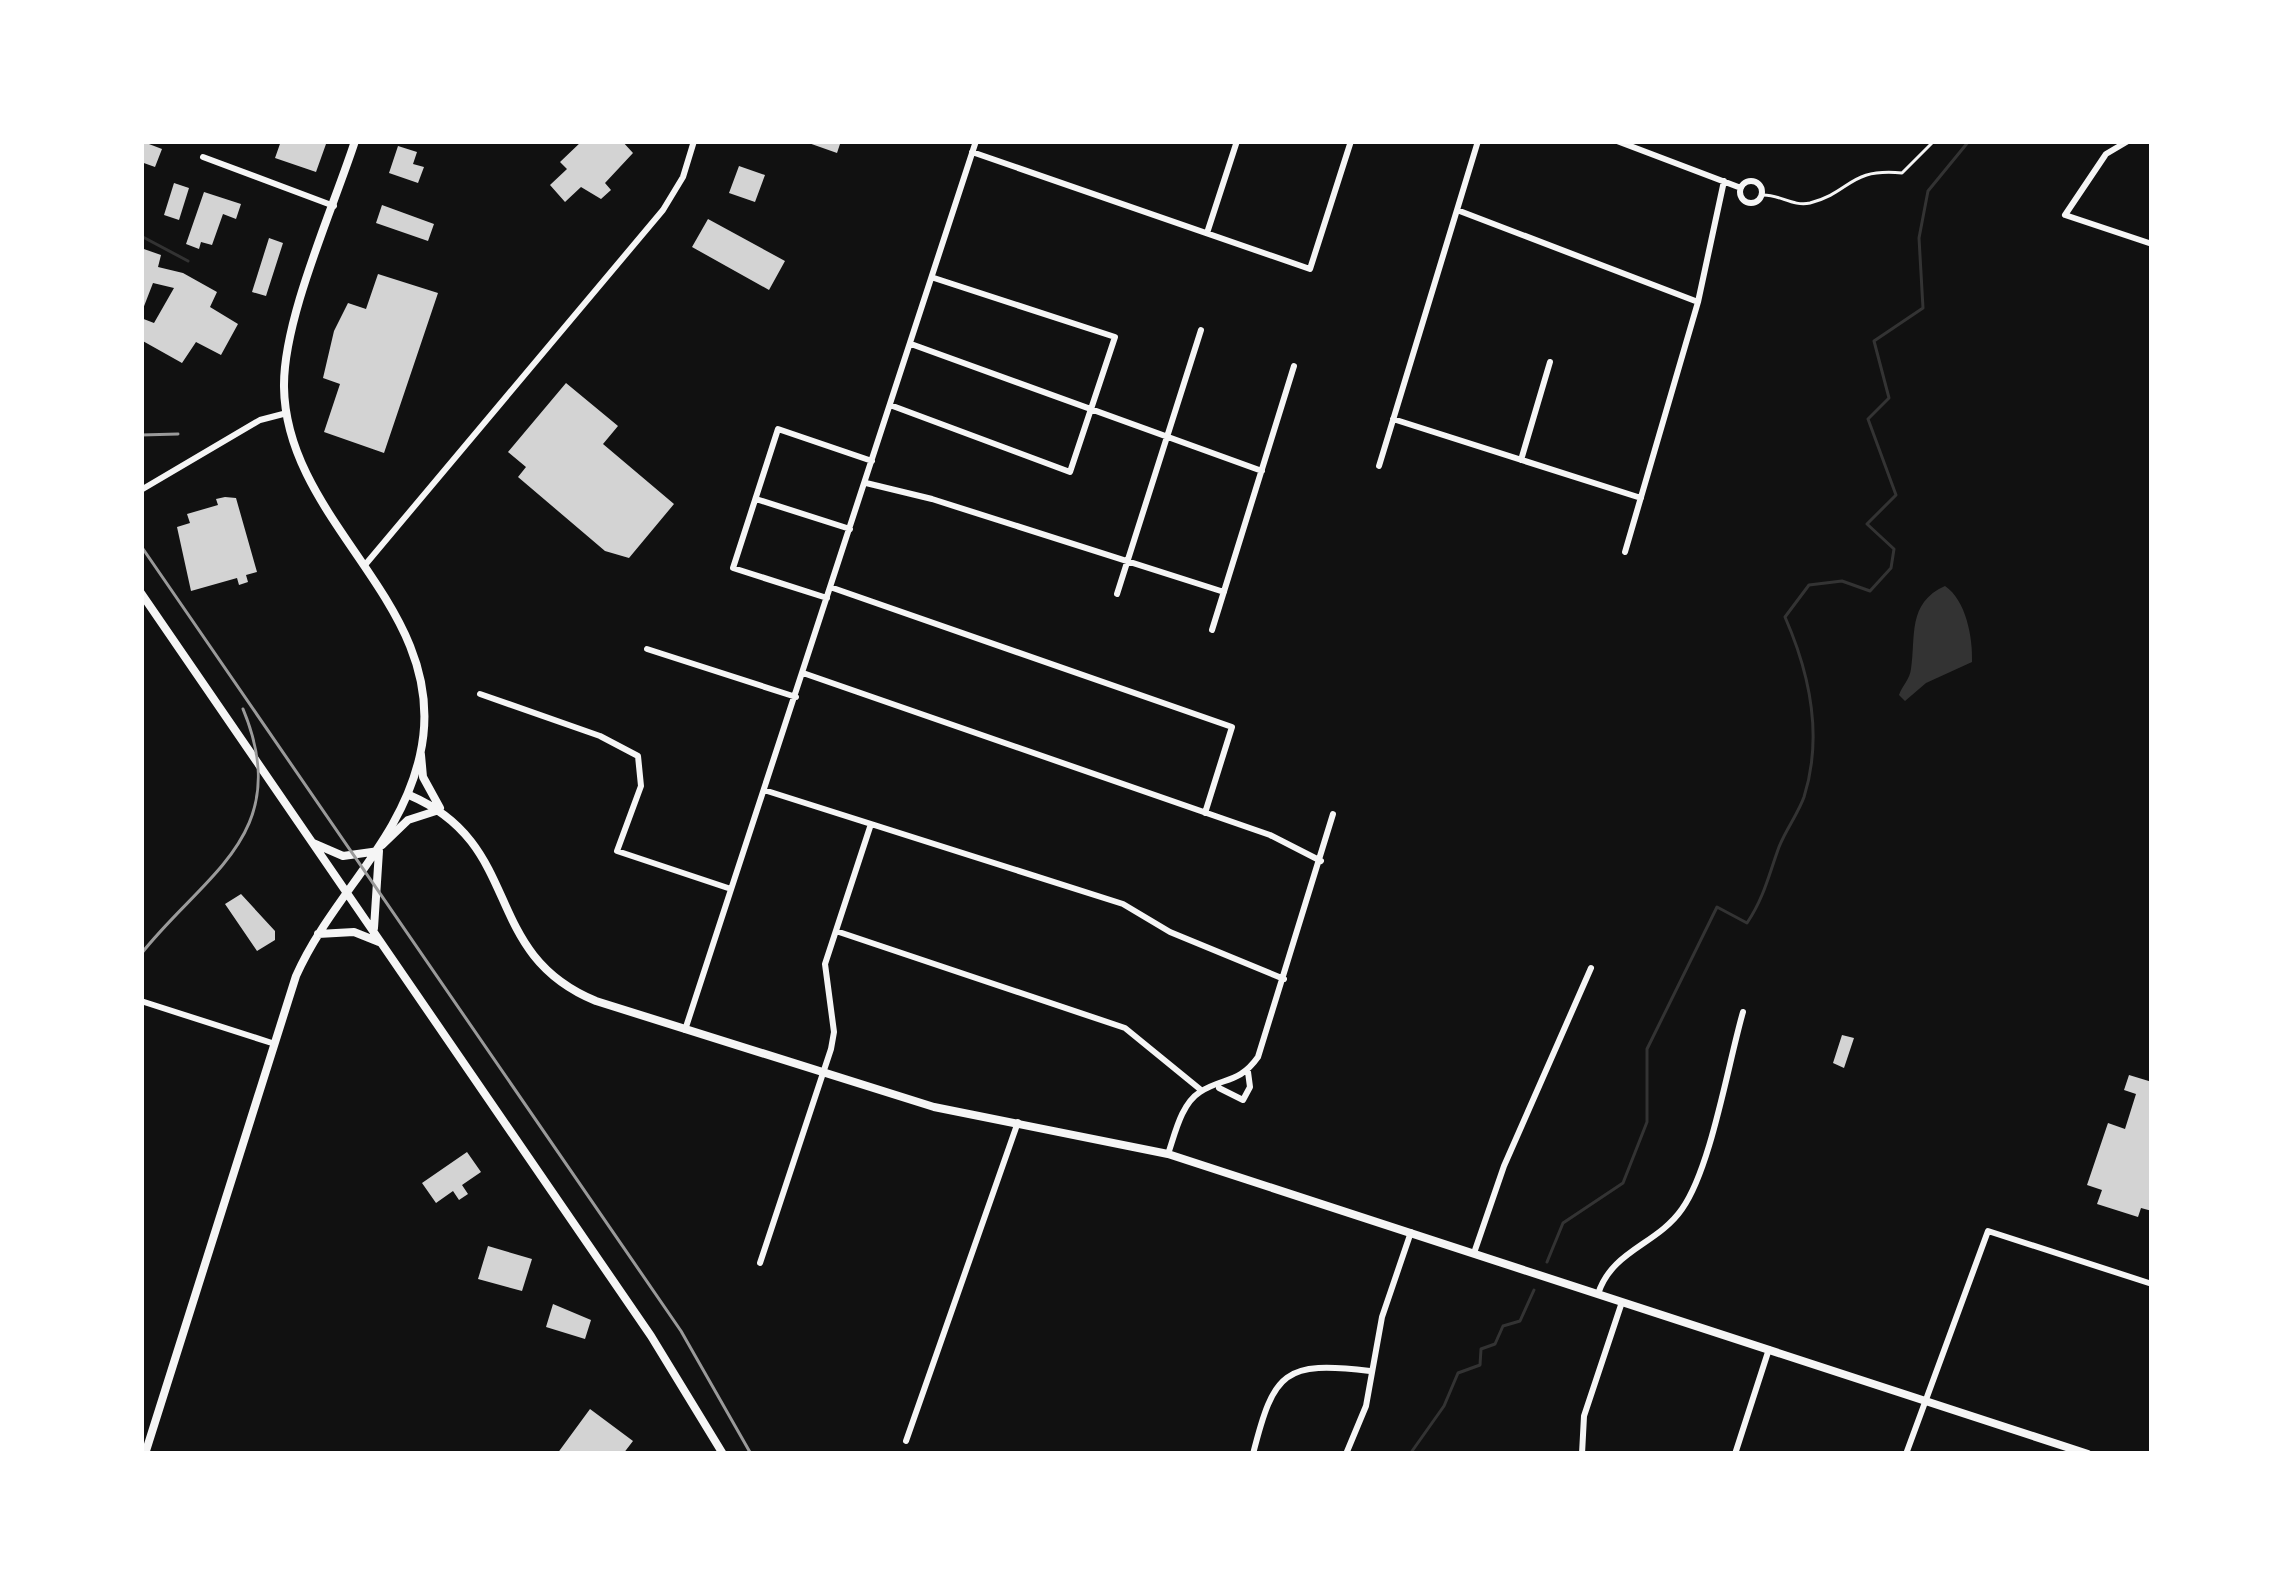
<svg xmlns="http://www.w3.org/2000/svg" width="2293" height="1595" font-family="Helvetica,sans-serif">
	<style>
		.water { fill: #333 }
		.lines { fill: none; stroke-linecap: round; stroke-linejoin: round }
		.stream { stroke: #333; stroke-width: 3 }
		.building { fill: #d3d3d3 }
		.path { stroke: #f5f5f5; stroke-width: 3 }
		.minor { stroke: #f5f5f5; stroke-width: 6 }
		.tertiary { stroke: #f5f5f5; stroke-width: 8 }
		.secondary { stroke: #f5f5f5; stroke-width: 8 }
		.rail { stroke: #9a9a9a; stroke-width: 3 }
	</style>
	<rect width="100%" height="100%" fill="#111"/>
	<path class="water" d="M1945,586C1966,600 1973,638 1972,662L1926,683L1905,701L1899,695C1902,686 1910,679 1911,669C1916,636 1907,603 1945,586Z"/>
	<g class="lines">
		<path class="stream" d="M141,236L188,261
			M1547,1262L1563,1223L1623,1183L1647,1122V1049L1717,907L1747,923C1764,898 1769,874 1779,847C1786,829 1798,814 1804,797C1823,737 1810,674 1785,617L1809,585L1842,581L1870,591L1891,568L1894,549L1867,524L1896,495L1868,419L1889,398L1874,341L1923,308L1919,238L1928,191L1969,141
			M1410,1454L1444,1406L1458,1373L1480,1365L1481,1349L1495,1344L1503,1326L1520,1321L1534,1290"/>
	</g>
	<path class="building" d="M141,141L162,149L155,167L141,162Z
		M281,141L326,144L316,172L275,158Z
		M582,141H622L633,153L605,183L611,190L601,199L581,187L565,202L550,185L567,169L560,162Z
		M803,141H841L837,153Z
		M398,146L417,152L413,164L424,167L418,183L389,173Z
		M739,166L765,175L755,202L729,193Z
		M174,183L189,188L179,220L164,215Z
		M204,192L241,204L236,219L223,214L212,245L201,242L199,249L186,244Z
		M382,205L434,224L428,241L376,223Z
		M708,219L785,261L769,290L692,247Z
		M269,238L283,243L266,296L252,292Z
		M141,248L161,255L158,267L183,273L217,292L210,307L238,324L221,355L196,342L182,363L141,340V318L154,323L174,288L153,283L141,314Z
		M378,274L438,293L384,453L324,432L340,384L323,378L334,331L348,303L366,309Z
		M566,383L618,426L603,444L674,504L629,558L605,551L518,477L526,467L508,452Z
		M225,497L236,498L257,572L246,575L248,582L239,585L237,578L191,591L177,527L190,523L187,514L218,505L216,499Z
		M241,894L275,931V940L257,951L225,904Z
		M1842,1035L1854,1038L1844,1068L1833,1063Z
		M2129,1075L2152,1082V1211L2141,1208L2138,1217L2097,1204L2102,1190L2087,1185L2108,1123L2125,1129L2136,1094L2124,1090Z
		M467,1152L481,1172L462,1185L468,1194L459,1200L453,1191L436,1203L422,1183Z
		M488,1246L532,1259L522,1291L478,1279Z
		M553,1304L591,1320L585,1339L546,1327Z
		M590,1409L633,1441L623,1454H557Z"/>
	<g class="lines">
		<path class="path" d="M1762,195C1779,194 1793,207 1810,203C1852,192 1848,168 1902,173L1934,141"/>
		<path class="minor" d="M783,141H784
			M1617,141L1741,188
			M2128,141L2106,154L2065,215L2152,244
			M972,152L1310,269L1351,141
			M203,157L334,206
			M1740 192a11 11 0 1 1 22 0a11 11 0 1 1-22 0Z
			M1457,210L1698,302
			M1207,233L1237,141
			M911,344L1262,471
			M890,405L1070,472L1115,337L934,278
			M1393,419L1641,498
			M1521,460L1550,362
			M1379,466L1478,141
			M866,483L932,499L1224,592
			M141,490L260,420L287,413
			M756,499L850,529
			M1625,552L1698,302L1724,181
			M365,565L663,210L683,177L694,141
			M830,587L1232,727L1205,813
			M1117,594L1201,330
			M827,598L733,568L778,429L872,461
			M1212,630L1294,366
			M647,649L796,697
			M803,673L1270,835L1321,861
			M480,694L600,736L638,756L641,786L617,851L731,889
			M764,790L1123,904L1170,932L1284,979
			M836,931L1125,1028L1201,1090
			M141,1001L275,1044
			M685,1030L976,141
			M1219,1088L1243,1100L1250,1087L1248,1072
			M1168,1154C1175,1134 1181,1104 1200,1092C1223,1077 1239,1084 1258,1057L1333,814
			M1474,1253L1504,1166L1591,968
			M760,1263L831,1049L834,1032L825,964L871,824
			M1598,1294C1612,1250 1657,1245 1682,1209C1711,1168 1728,1064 1743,1012
			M906,1441L1018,1122
			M1253,1454C1274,1371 1284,1361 1370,1371
			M1346,1454L1366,1406L1382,1317L1411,1232
			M1582,1454L1584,1416L1622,1302
			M1735,1454L1769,1349
			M1906,1454L1988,1231L2152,1284"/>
		<path class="tertiary" d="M421,755L423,777L440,808
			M409,795C526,845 479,953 596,1001L934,1107L1168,1154L2088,1454
			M382,845L408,820L439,810"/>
		<path class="secondary" d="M141,593L651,1336L723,1454
			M313,843L343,856L379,851L374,928
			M318,934L354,932L379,942
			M145,1454L296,976C331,897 401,842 420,755C454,607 286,526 284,387C283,319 333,209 355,141"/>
		<path class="rail" d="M141,435L178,434
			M141,546L681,1331L751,1454
			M141,954C204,874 295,834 243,709"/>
	</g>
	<rect width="2293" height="1595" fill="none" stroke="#ffffff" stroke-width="288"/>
</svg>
